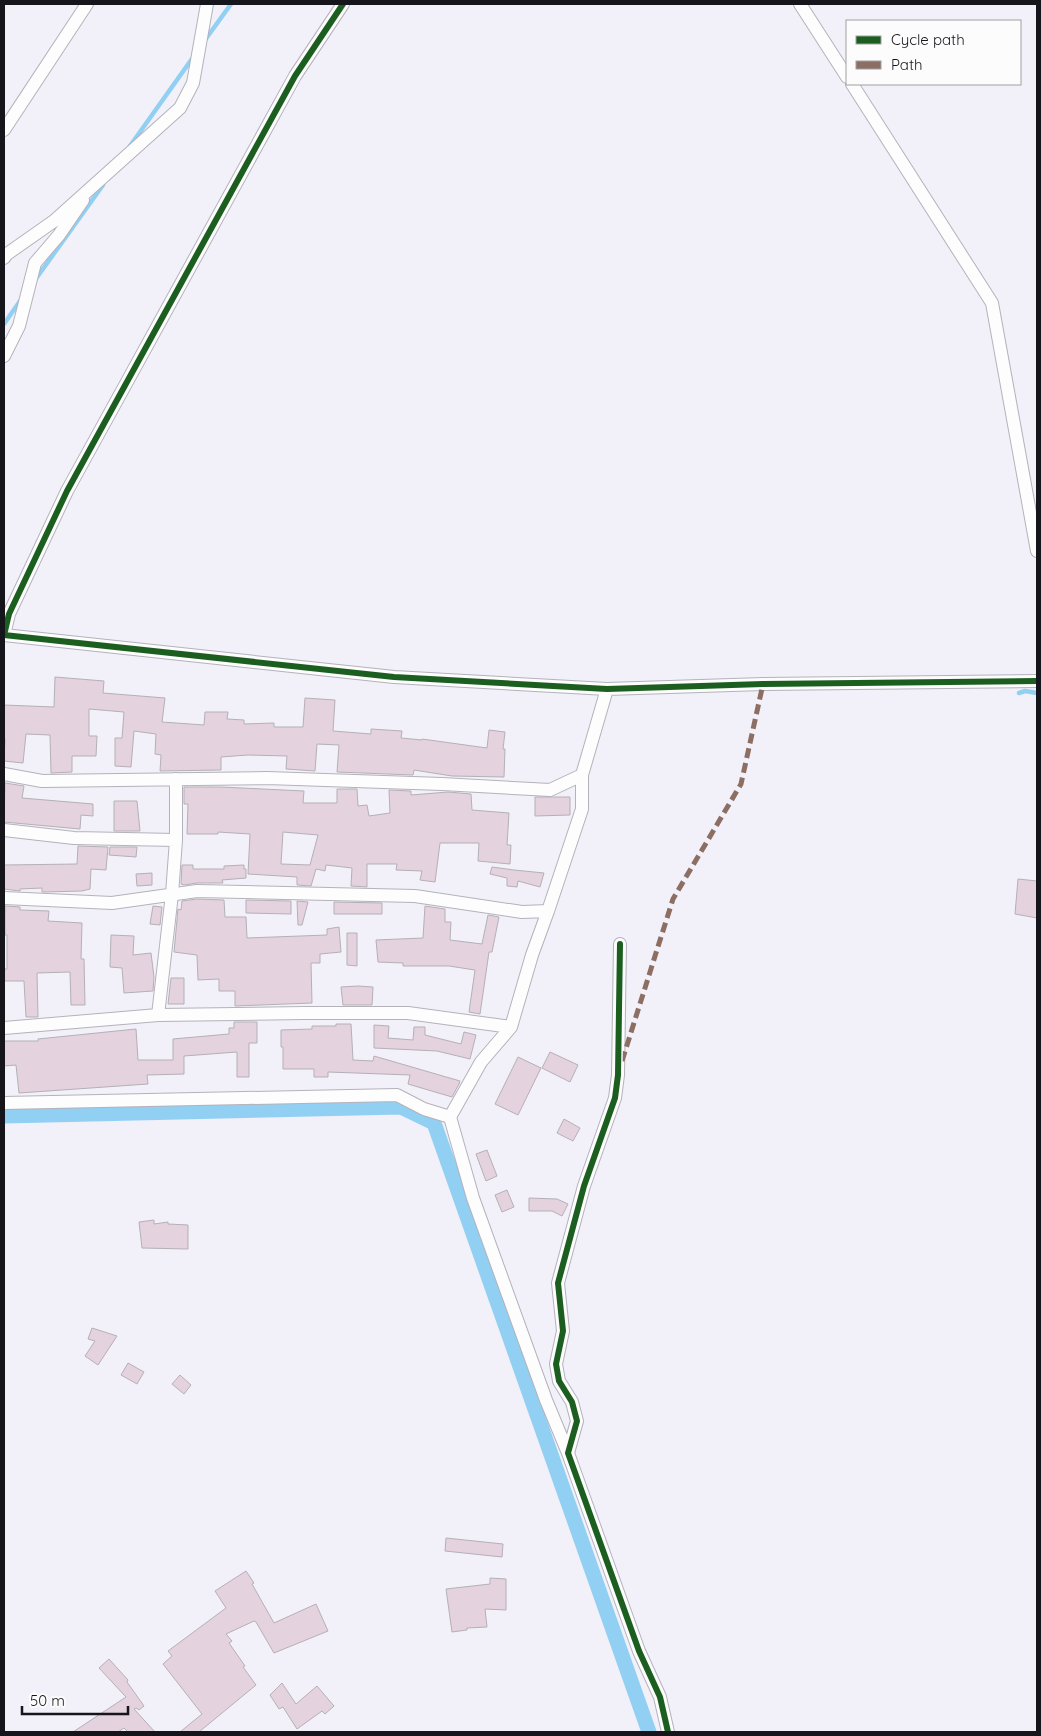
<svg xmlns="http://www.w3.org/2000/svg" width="1041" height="1736" font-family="Quicksand,sans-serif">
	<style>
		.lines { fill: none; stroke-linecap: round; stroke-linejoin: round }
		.stream { stroke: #91d0f2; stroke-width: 4.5 }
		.canal { stroke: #91d0f2; stroke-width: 15 }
		.building { fill: #e4d2de; stroke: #b5b0b6; fill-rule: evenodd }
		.street-casing { stroke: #b4b2ba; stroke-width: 14 }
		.street { stroke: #fdfdfe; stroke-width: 12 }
		.quiet { stroke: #8d6e63; stroke-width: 5; stroke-dasharray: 10 5; stroke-linecap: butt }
		.cycleway-casing { stroke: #fcfcfc; stroke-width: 9 }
		.cycleway { stroke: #1b5e20; stroke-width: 6 }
	</style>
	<rect width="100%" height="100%" fill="#f2f0f9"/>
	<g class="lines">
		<path class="stream" d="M205,40L231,4
			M130,146L194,56
			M35,280L103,185
			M4,324L20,301
			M1019,693L1025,691L1037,693"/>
		<path class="canal" d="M4,1116L401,1107L434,1123L649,1732"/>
	</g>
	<path class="building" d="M55,677L104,681L103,693L165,698L162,722L204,725L205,712H228L227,719L244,720V724L274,723V727H303L305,698L335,700L333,731L371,734V729L402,731L401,738L422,740V739L487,748L489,730L505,732L503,749H505L504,777L452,776L414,770L413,775L337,772L339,745L317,744L315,771L286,769L287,756L248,755L221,757V770L160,771L161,755L155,754L156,734L134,731L131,767L115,766V738H122L124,712L89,709V736H97L96,756H72V772L51,773L50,735L26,734L23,763L4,761L5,739H4V705L54,707Z
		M5,783L24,786L22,798L93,804V816L81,815L80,829L4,822Z
		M184,787H221L304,791L303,803H337V789H357L358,806L367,805L369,816L390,813L389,790L411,791V795L448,792L471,794L472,810L509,813L507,845H511L510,864L478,861L479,843H440L435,882L420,880L422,871L396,870L397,864H367V887L351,886L352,868L326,865L325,871L316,869L311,886L297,885V877L248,874L250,834L218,832V834H187L188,804H184ZM283,832L318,835L310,865L281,864Z
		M535,797H570V815L535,816Z
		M114,801H137L140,831H114Z
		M78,846L108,847L106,870L91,869L90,889L82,891L44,892H42V888L20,889V891L4,889V865L77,864Z
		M110,847H137L136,857L109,855Z
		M182,865H193V869H224V866L244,865V869H246V878L222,880L223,883H197L184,885L181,884Z
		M492,867L514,870L544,873L540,887L518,881L517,887L507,886V878L490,874Z
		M152,873V885L137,886L136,874Z
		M1018,879L1037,881V918L1015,914Z
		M197,899L224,900L225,917H246L247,938L327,935V929L339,927L341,952L320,954V963H311L312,1003L235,1006V991H219V979L198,980L197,955L174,952L178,909L181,910L182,901Z
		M246,900L291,901V914L246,913Z
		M297,901L308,902L302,925H298Z
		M334,902L382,903V914H334Z
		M5,906L20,907V910L49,911L48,921L82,923L81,959H84L85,1005H71L70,972L37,973L38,1017H26L24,981H4V969H7V935H5Z
		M153,906L162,907L160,925L150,924Z
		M425,906L445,909V922H451L450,940L482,944L488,915L499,917L492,952H489L480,1014L469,1012L475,970L449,966H403V963L378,962L376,940L423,938Z
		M347,933H357V966L347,965Z
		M111,935L134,936L133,955L151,953L154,977L153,991L124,993L122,968L110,967Z
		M171,978H184V1004H168Z
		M358,986L373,987L372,1005H343L341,987Z
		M234,1022H257V1043H249V1077H237V1052L184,1056V1074L147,1075L148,1084L19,1093L16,1065L4,1066V1041H38V1039L136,1029L138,1060H173V1039L229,1034V1028H234Z
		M336,1024H351L353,1060L373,1061L374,1056L460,1081L459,1084L452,1097L408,1084L410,1075L328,1072V1077H314V1069H283V1047H281V1030L312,1029V1026H336Z
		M374,1025L389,1026L388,1038L413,1040L414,1027H425V1035L461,1044L464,1032L476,1035L470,1059L437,1051L374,1048Z
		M550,1052L578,1065L570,1082L542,1068Z
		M518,1057L541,1068L518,1115L495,1104Z
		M564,1119L580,1128L573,1141L557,1133Z
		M487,1150L497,1176L486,1181L476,1154Z
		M507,1190L514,1207L502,1212L495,1195Z
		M529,1198L557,1199L568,1204L562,1216L552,1211H529Z
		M154,1220V1224L168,1222V1224L188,1225V1249L142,1248L139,1222Z
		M92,1328L117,1336L98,1365L85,1356L95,1341L88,1339Z
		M128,1363L144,1372L137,1384L121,1375Z
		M180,1375L191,1385L184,1394L172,1384Z
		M446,1538L503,1544L502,1557L445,1551Z
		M246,1571L254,1583L252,1584L274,1623L316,1604L328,1631L274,1653L256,1622L254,1621L226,1634L232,1641L229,1643L245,1666L243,1667L256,1685L199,1732H180L202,1714L163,1664L172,1656L168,1651L226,1608L215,1591Z
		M490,1578L506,1579V1610L485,1609L487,1627L467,1628V1630L452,1632L446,1589L490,1584Z
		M109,1659L128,1680L127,1682L144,1706L139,1710L136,1708L134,1709L155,1732H128L124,1728L118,1732H73L126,1697L99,1668Z
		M282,1683L296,1704L317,1686L334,1706L325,1714L322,1711L297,1729L283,1707L279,1709L270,1695Z"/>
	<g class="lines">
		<defs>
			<path id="street" d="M800,4L847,77
				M852,84L992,303L1037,551
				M4,130L87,4
				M4,258L7,254L54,221L180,108L193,83L207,4
				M4,356L19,326L35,263L59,235L83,200
				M4,635L394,677L607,689L763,684L1037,681
				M4,635L9,614L67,491L295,76L343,4
				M4,774L42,781L267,778L442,784L550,790L582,775
				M4,830L74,838L176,840
				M4,898L112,903L197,891L415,896L522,912L548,911
				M620,944L618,1075L615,1098L584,1186L558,1283L563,1331L556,1364L559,1381L572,1402L577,1421L568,1453L639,1651L660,1697L668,1732
				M158,1015L172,894L176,840V779
				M4,1028L158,1015L304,1013H408L511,1027
				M4,1103L397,1095L424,1109L450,1117
				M568,1453L546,1400L473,1198L450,1117L481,1062L511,1027L532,955L548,911L582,809V775L607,689"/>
		</defs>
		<use href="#street" class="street-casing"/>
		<use href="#street" class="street"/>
		<path class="quiet" d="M622,1061L673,899L741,784L763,684"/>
		<defs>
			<path id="cycleway" d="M4,635L394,677L607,689L763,684L1037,681
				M4,635L9,614L67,491L295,76L343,4
				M620,944L618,1075L615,1098L584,1186L558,1283L563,1331L556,1364L559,1381L572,1402L577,1421L568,1453L639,1651L660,1697L668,1732"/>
		</defs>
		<use href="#cycleway" class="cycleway-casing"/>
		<use href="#cycleway" class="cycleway"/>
	</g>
	<rect width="1041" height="1736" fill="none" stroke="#16151c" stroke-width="10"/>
	<rect x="846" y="20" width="175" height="65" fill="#fcfcfc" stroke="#a0a0a2"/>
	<rect x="856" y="36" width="25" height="8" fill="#1b5e20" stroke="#a0a0a2"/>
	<text x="891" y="45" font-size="15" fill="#16151c">Cycle path</text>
	<rect x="856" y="61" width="25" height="8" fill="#8d6e63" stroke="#a0a0a2"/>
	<text x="891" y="70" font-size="15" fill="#16151c">Path</text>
	<path d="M22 1706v8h106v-8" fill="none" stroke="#16151c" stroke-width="2.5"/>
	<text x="30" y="1706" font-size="15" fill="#16151c" stroke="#fcfcfc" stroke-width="4" paint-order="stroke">50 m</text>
</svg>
